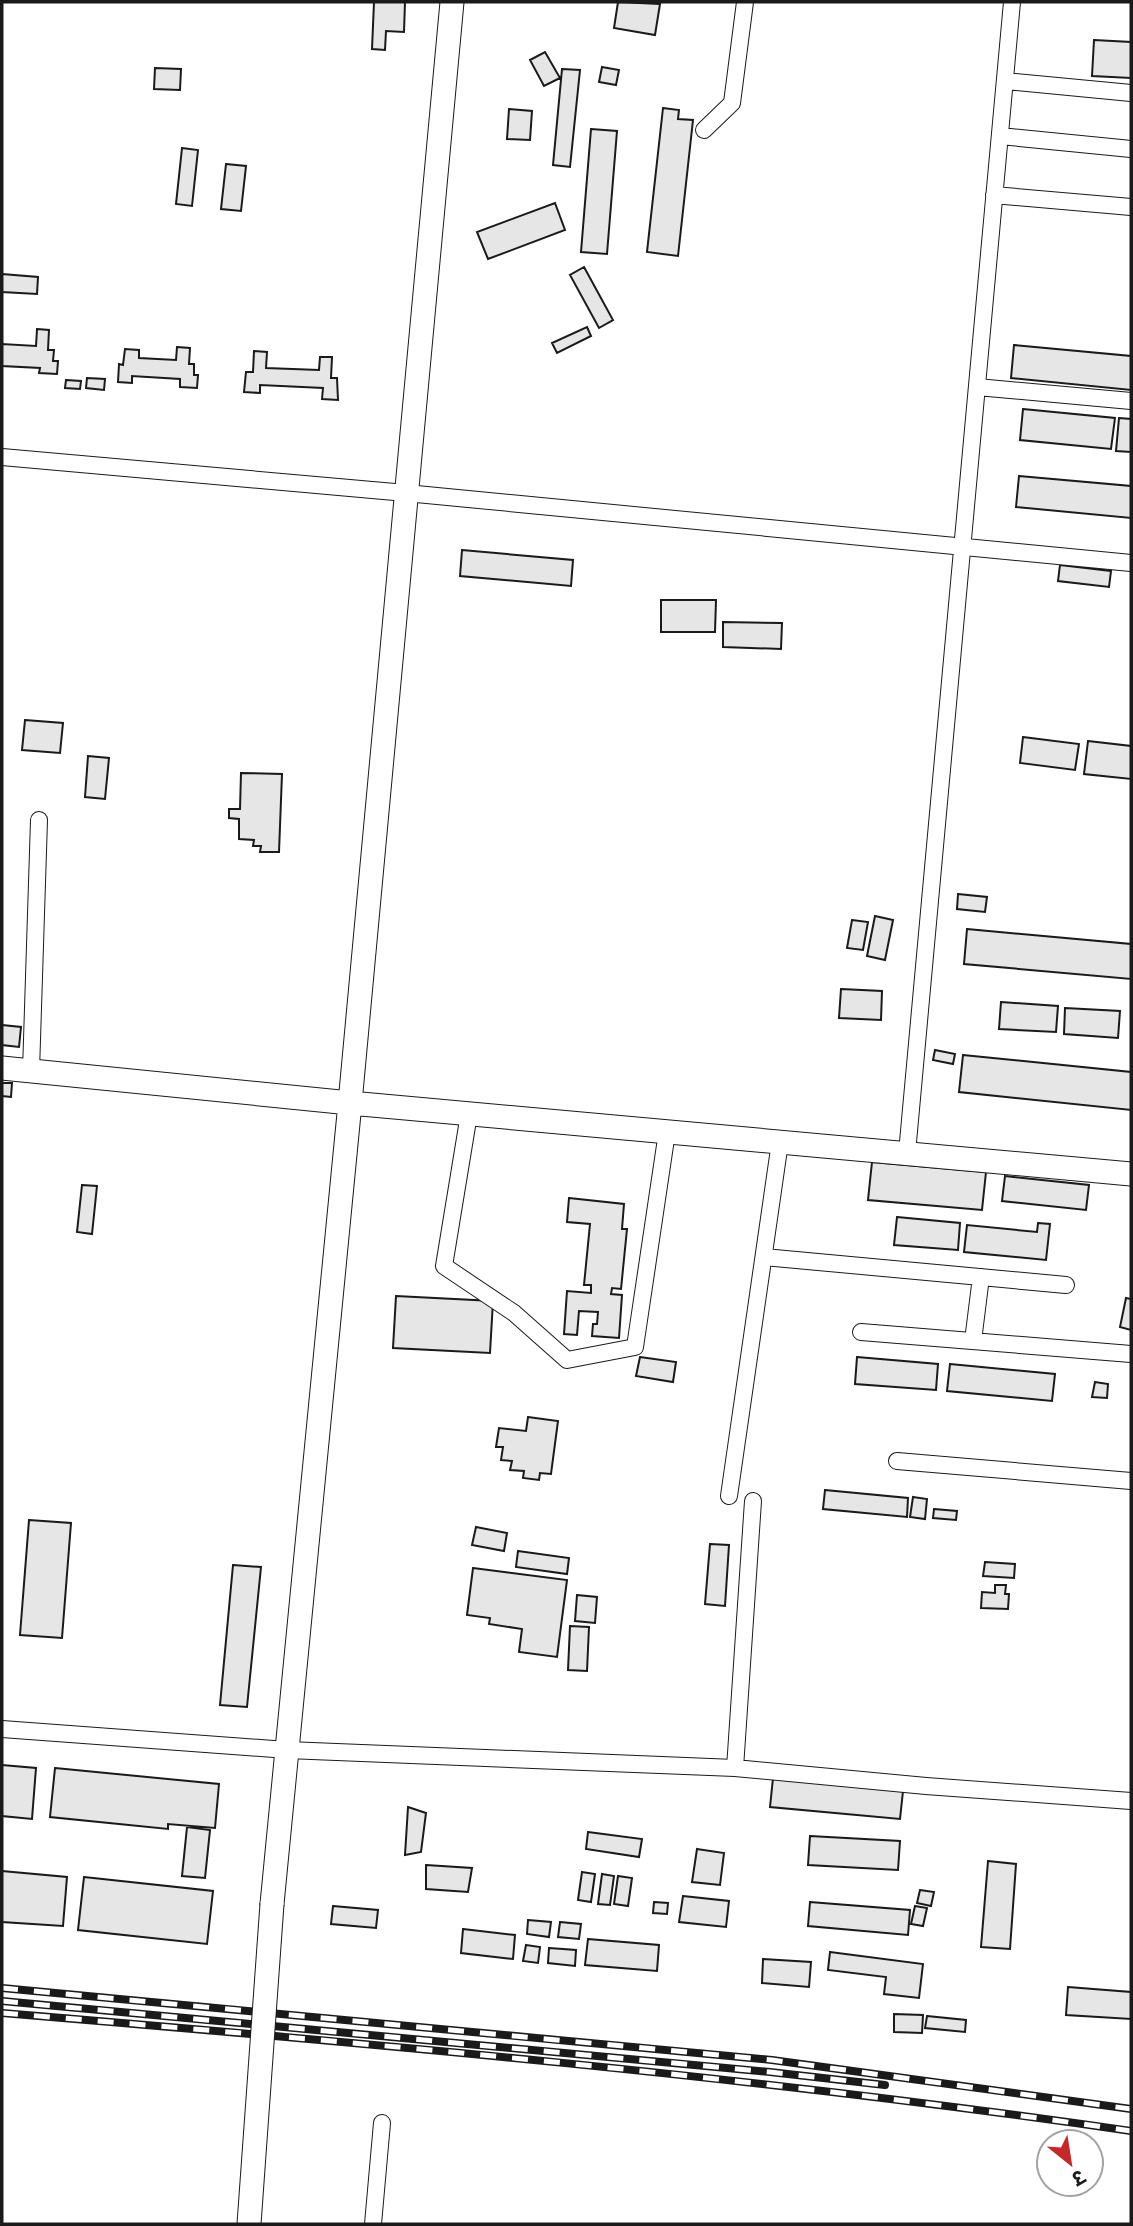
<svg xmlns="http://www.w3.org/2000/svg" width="1133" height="2226" font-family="Poppins,'Noto Sans Devanagari',sans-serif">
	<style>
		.building { fill: #e6e6e6; stroke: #1a1a1a; stroke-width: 2 }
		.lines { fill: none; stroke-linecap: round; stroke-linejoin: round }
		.street-casing { stroke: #1a1a1a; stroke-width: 18 }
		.secondary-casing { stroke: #1a1a1a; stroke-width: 25 }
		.street { stroke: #fff; stroke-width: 16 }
		.secondary { stroke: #fff; stroke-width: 23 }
		.rail-casing { stroke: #1a1a1a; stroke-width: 8 }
		.rail { stroke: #fff; stroke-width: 5; stroke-dasharray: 16; stroke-linecap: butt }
		.secondary-bridge-casing { stroke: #1a1a1a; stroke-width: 25; stroke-linecap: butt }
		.secondary-bridge { stroke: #fff; stroke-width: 23 }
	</style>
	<rect width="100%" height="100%" fill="#fff"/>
	<path class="building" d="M374,2H405L404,32L386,31L385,50L372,49Z
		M618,2L660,4L655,35L614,28Z
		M1094,40L1131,42V78L1092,76Z
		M545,52L560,78L544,86L530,60Z
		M602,67L619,70L616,85L599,82Z
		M155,68L181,69L180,90L154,89Z
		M562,69L580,70L570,167L553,165Z
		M663,108L679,110L678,119L693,120L678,256L647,252Z
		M509,109L532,111L530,140L507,139Z
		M591,129L617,131L607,254L581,252Z
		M182,148L198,150L192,206L176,204Z
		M226,164L246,166L241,211L221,209Z
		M555,203L565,230L488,259L477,232Z
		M584,267L613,320L599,328L570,275Z
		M2,274L38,277L37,294L2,292Z
		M587,327L591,336L557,353L552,343Z
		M37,329L49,330L48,350H54L53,361H58L57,374L39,373L40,368L2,366V344L36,346Z
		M1014,345L1131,356V390L1011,378Z
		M177,347L190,348L189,364H194V375H198L197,388L180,387V379L132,376V383L118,382L119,364L123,365L125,349L139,350V358L176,360Z
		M254,351L267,352L266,368L319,370L320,357H332L331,378H337L338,400L322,399L323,388L260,385V393L244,392L246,372H253Z
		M87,378L105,379L104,390L86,388Z
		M66,380L81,381L80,389L65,388Z
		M1023,409L1115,418L1111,449L1020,440Z
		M1119,418L1131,419V452L1116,451Z
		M1019,476L1131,486V518L1016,507Z
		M462,550L573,560L571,586L460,576Z
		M1060,565L1111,571L1109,587L1058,581Z
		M661,600H716L715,632H661Z
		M723,622L782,623L781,649L723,647Z
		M25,720L63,723L60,753L22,750Z
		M1023,737L1079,744L1075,770L1020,763Z
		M1088,741L1131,746V779L1084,774Z
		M88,756L109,758L105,799L85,797Z
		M241,773L282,774L279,852H260L261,846H253L254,840L239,839V819L229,818V809H240Z
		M958,894L987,897L985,912L957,909Z
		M875,916L893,920L885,960L867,956Z
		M852,920L868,922L863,950L847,948Z
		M967,929L1131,944V979L964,964Z
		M841,989L882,991L881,1020L839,1018Z
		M1001,1002L1058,1006L1056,1032L999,1029Z
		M1065,1008L1120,1011L1118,1038L1064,1034Z
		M2,1025L21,1027L19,1047L2,1045Z
		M935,1050L955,1054L953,1064L933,1060Z
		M963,1055L1131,1072V1110L959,1092Z
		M2,1083H12L11,1097L2,1096Z
		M872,1162L986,1172L982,1210L868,1200Z
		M1005,1176L1089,1185L1086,1210L1002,1201Z
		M82,1185L97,1186L92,1234L77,1232Z
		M569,1198L624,1204L622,1229H627L621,1289L612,1288L611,1294L622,1295L619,1338L592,1336L593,1324H597L598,1312L579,1311L577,1335L564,1334L567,1291L591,1293V1285H584L590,1224L567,1222Z
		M897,1217L960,1223L958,1250L894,1245Z
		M1038,1223L1050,1224L1046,1260L964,1252L967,1225L1037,1232Z
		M396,1296L493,1301L490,1353L393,1348Z
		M1126,1298L1131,1299V1330L1120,1327Z
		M640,1357L676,1362L673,1382L636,1376Z
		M857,1357L938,1364L936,1390L855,1384Z
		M950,1364L1055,1374L1052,1401L947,1391Z
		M1095,1382L1108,1384L1107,1398L1092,1397Z
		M528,1417L558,1421L551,1474L540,1473L539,1480L523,1478L524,1471L510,1470L512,1461L501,1460L503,1447H496L499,1428L526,1431Z
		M825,1490L908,1498L907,1517L823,1509Z
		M913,1497L927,1499L925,1519L910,1517Z
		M934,1509L957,1511L956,1520L933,1518Z
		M29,1520L71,1523L62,1638L20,1635Z
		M476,1527L507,1533L504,1551L472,1545Z
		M710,1544L729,1545L725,1606L705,1604Z
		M518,1551L569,1558L567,1574L516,1567Z
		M985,1562L1015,1564L1014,1578L983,1576Z
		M233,1565L261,1567L247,1707L220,1705Z
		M473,1568L567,1580L557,1657L519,1652L522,1629L489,1624L490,1618L467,1615Z
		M995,1585H1006L1005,1594H1009L1008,1609L981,1608L982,1592L995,1593Z
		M577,1595L597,1597L595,1623L575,1621Z
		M570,1626L589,1627L587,1671L568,1670Z
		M2,1765L36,1768L32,1819L2,1816Z
		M55,1768L219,1784L215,1828L168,1824V1829L50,1817Z
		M773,1778L903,1791L900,1819L770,1807Z
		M408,1807L426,1813L421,1852L405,1855Z
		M187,1827L210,1830L205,1878L182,1876Z
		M588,1832L642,1839L639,1857L586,1849Z
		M810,1836L900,1841L898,1870L808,1865Z
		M697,1849L724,1853L720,1885L692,1882Z
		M988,1861L1016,1864L1010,1949L981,1947Z
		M426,1865L472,1868L468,1892L426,1889Z
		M2,1871L67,1877L63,1926L2,1922Z
		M582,1872L595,1874L591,1902L578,1900Z
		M602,1874L614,1876L610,1905L598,1904Z
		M618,1876L632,1878L628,1906L614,1904Z
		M84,1877L213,1891L207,1944L78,1930Z
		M920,1890L934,1892L931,1906L917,1903Z
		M683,1896L729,1901L726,1927L679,1922Z
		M654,1902L668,1903L667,1914L653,1913Z
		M810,1902L910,1910L908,1935L808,1926Z
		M333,1906L378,1910L376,1928L331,1924Z
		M915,1906L927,1908L923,1926L911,1924Z
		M528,1920L551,1922L549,1937L527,1934Z
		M560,1922L581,1924L579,1939L558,1937Z
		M463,1929L515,1935L513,1959L461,1953Z
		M588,1939L659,1945L657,1971L585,1965Z
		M526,1945L540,1947L538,1963L523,1961Z
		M549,1948L576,1950L575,1966L548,1963Z
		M830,1952L923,1964L919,1998L884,1994L886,1977L828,1970Z
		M763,1959L811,1962L809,1987L762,1983Z
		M1068,1987L1131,1992V2019L1066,2015Z
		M894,2014L923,2015L922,2033L894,2032Z
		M927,2016L966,2020L965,2032L925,2028Z"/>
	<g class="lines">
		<defs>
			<path id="street" d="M1005,81L1131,93
				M704,130L732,103L745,2
				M1000,136L1131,149
				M994,195L1131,207
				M977,387L1131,401
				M2,457L406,493L1131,563
				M31,1071L39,820
				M469,1114L444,1266L514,1313L567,1360L635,1347L667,1132
				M907,1153L1012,2
				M764,1257L1066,1285
				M861,1332L1131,1354
				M973,1341L981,1277
				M897,1461L1131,1481
				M729,1496L780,1142
				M2,1729L287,1750L735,1768L926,1786L1131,1801
				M735,1768L753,1501
				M373,2224L382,2123"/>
			<path id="secondary" d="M2,1068L350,1103L1131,1174
				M272,1904L350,1103L452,2"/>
		</defs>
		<use href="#street" class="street-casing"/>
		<use href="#secondary" class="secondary-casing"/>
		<use href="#street" class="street"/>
		<use href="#secondary" class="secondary"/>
		<defs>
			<path id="rail" d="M2,1988L772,2060L1131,2109
				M2,2001L770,2072L885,2085
				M2,2013C379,2044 757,2077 1131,2131"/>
		</defs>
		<use href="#rail" class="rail-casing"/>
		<use href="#rail" class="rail"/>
		<defs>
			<path id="secondary-bridge" d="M249,2224L272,1904"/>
		</defs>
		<use href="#secondary-bridge" class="secondary-bridge-casing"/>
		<use href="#secondary-bridge" class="secondary-bridge"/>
	</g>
	<rect width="1133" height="2226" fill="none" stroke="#1a1a1a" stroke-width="7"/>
	<g transform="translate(1070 2163) rotate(150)"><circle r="33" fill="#ffffff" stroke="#a3a3a3" stroke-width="2"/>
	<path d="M0-5L12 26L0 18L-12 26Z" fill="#c62828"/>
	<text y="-10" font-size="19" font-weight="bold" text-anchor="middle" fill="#1a1a1a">उ</text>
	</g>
</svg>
